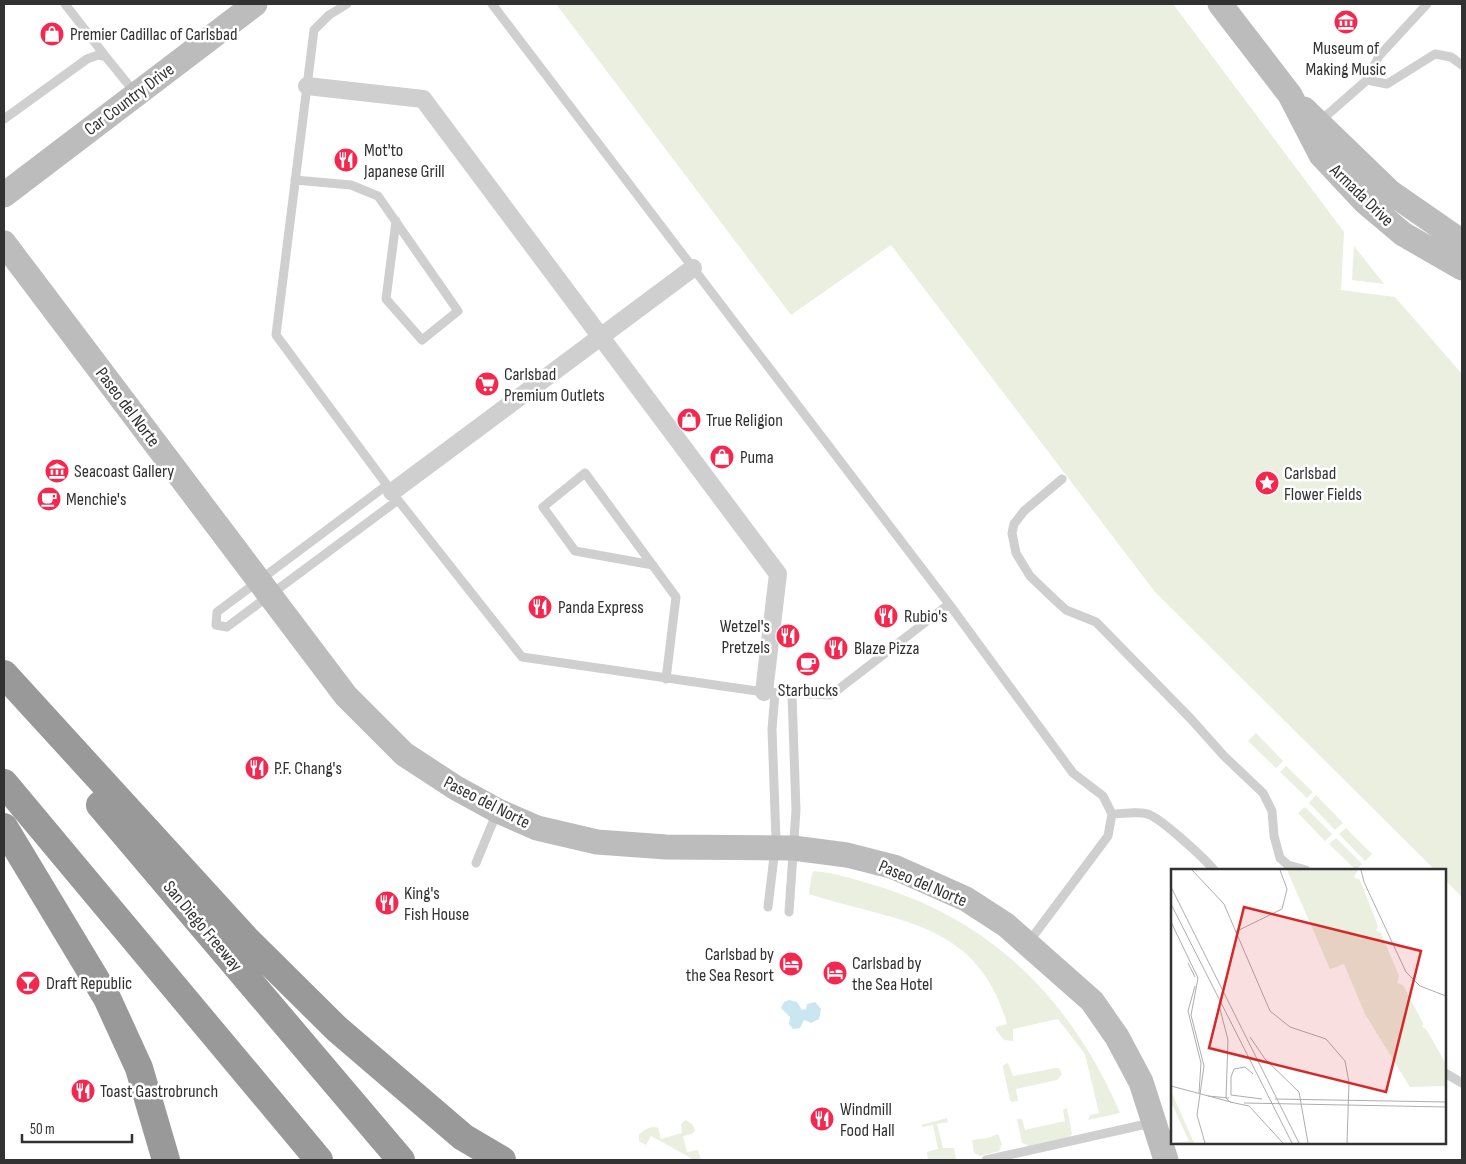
<svg xmlns="http://www.w3.org/2000/svg" width="1466" height="1164" font-family="'Sofia Sans Condensed',sans-serif">
	<style>
		.green { fill: #eaefdf }
		.water { fill: #cae6f0 }
		.lines { fill: none; stroke-linecap: round; stroke-linejoin: round }
		.lane { stroke: #cfcfcf; stroke-width: 9 }
		.street { stroke: #cfcfcf; stroke-width: 18 }
		.secondary { stroke: #bcbcbc; stroke-width: 25 }
		.highway { stroke: #999; stroke-width: 28 }
		.labels { text-anchor: middle; stroke-width: 5; stroke-linejoin: round; paint-order: stroke }
		.poi-label { font-size: 18px; fill: #323232; stroke: #fff; text-anchor: start }
		.street-label { font-size: 18px; fill: #323232; stroke: #fff }
		.inset-road { fill: none; stroke: #adadad; stroke-width: 1 }
		.view { fill: #d62828; fill-opacity: 0.15; stroke: #d62828; stroke-width: 2.5 }
		.inset-edge { fill: none; stroke: #323232; stroke-width: 2.5 }
	</style>
	<rect width="100%" height="100%" fill="#fff"/>
	<path class="green" d="M556,4H1173L1344,232L1341,290L1395,297L1462,374V897L1445,880V870H1435L1155,592L891,245L791,315Z
		M1354,246L1384,284L1352,280Z
		M1256,733L1283,761L1276,768L1248,741Z
		M1286,766L1313,792L1307,798L1280,772Z
		M1316,795L1343,823L1335,830L1309,803Z
		M1305,807L1332,834L1325,841L1298,813Z
		M1346,828L1372,854L1365,861L1339,834Z
		M1336,838L1362,864L1356,870L1329,844Z
		M814,871C835,873 857,880 877,886C994,921 1073,1003 1120,1113L1088,1120L1090,1115L1099,1113L1085,1054L1058,1019L1013,1029V1041L1004,1040L996,1030V1027L1007,1024C978,920 895,922 809,894L812,873Z
		M1008,1063L1013,1076L1056,1068H1059L1062,1074L1057,1080L1016,1089L1018,1101L1012,1102L1010,1100L1003,1068V1065Z
		M1067,1108L1072,1134L1069,1137L1029,1146L1022,1143L1017,1119H1022L1025,1130L1065,1121L1063,1110Z
		M947,1118L948,1122L937,1124L943,1148H954L956,1159L928,1160L927,1152L938,1149L933,1125L923,1127L921,1125Z
		M686,1120L692,1124L695,1130L692,1134L683,1136L687,1152L698,1150L701,1160H690L691,1158L651,1136L646,1145L639,1141V1135C643,1130 652,1125 658,1128L661,1139L682,1133L681,1124Z
		M998,1134L1002,1144L999,1151L980,1156L974,1153L972,1140L988,1138Z"/>
	<path class="water" d="M789,1000L797,1002L802,1010L806,1009L807,1004L815,1002L821,1009L819,1019L811,1023L804,1020L800,1028L793,1029L789,1024L790,1017L781,1008L784,1002Z"/>
	<g class="lines">
		<path class="lane" d="M65,4L106,57
			M347,4L329,15L314,30L276,335L398,500L522,657L764,692L831,695L949,604
			M492,4L949,604L1073,773L1103,796L1112,814L1108,836L1028,943
			M1367,80L1387,84L1435,54L1451,57L1462,65
			M4,119L87,59L98,55L106,57L136,94
			M1319,122L1367,80L1379,56L1427,4
			M295,180L351,185L378,196L458,311L422,340L386,299L396,221
			M1062,479L1024,511L1014,524L1012,533L1016,553L1030,576L1054,599L1066,610L1096,622L1191,719L1224,756L1263,793L1272,811L1274,836L1280,858L1288,865L1306,870
			M387,485L217,612L216,625L227,627L398,500
			M653,565L575,551L543,507L585,473L676,597L666,679
			M1112,814C1122,814 1137,811 1147,814C1159,816 1206,860 1214,870
			M476,863L497,812
			M768,907L776,840L772,729L775,693
			M789,912L796,810L792,695
			M1445,1073L1462,1083
			M986,1160L1151,1123"/>
		<path class="street" d="M307,86L423,99L778,574L764,692
			M392,492L693,268"/>
		<path class="secondary" d="M1220,4L1290,95L1321,155L1365,202L1403,234L1462,268
			M1304,109L1390,192L1462,242
			M4,195L255,4
			M4,243L346,696L404,754L456,788L498,811L537,828L597,842L666,847L793,848L847,855L894,867L966,899L1006,925L1092,1001L1117,1037L1141,1082L1166,1160"/>
		<path class="highway" d="M4,674L247,940L337,1029L463,1137L502,1160
			M4,783L319,1160
			M100,805L401,1160
			M4,827L107,998L139,1068L166,1160"/>
	</g>
	<defs>
		<symbol id="museum-disc" viewBox="-11 -11 22 22"><circle r="9.5" fill="#f5274e" stroke="#fff"/><path d="M0-6L6-3V-2H-6V-3ZM-5-1h2V3h-2ZM-1-1h2V3h-2ZM3-1h2V3H3ZM-6 4H6V6H-6Z" fill="#fff"/></symbol>
		<symbol id="shop-disc" viewBox="-11 -11 22 22"><circle r="9.5" fill="#f5274e" stroke="#fff"/><path d="M-5-2.5h2.3a2.7 3.5 0 0 1 5.4 0H5L5.5 6h-11ZM-1.5-2.5h3a1.5 2.3 0 0 0-3 0Z" fill="#fff"/></symbol>
		<symbol id="restaurant-disc" viewBox="-11 -11 22 22"><circle r="9.5" fill="#f5274e" stroke="#fff"/><path d="M-5-6h1v4h1v-4h1v4h1v-4h1v5L-1.5 .5V6h-2V.5L-5-1ZM5-6V6H3V1.5H1.5Q1.5-4 5-6Z" fill="#fff"/></symbol>
		<symbol id="supermarket-disc" viewBox="-11 -11 22 22"><circle r="9.5" fill="#f5274e" stroke="#fff"/><path d="M-6-5.5h2.5l.6 2H6L4.5 2H-2.5L-4.4-4H-6ZM-1.5 3.2a1.3 1.3 0 1 0 .1 0ZM3 3.2a1.3 1.3 0 1 0 .1 0Z" fill="#fff"/></symbol>
		<symbol id="sight-disc" viewBox="-11 -11 22 22"><circle r="9.5" fill="#f5274e" stroke="#fff"/><path d="M0-6L1.8-2.2L6-1.7L2.9 1.2L3.7 5.4L0 3.3L-3.7 5.4L-2.9 1.2L-6-1.7L-1.8-2.2Z" fill="#fff"/></symbol>
		<symbol id="cafe-disc" viewBox="-11 -11 22 22"><circle r="9.5" fill="#f5274e" stroke="#fff"/><path d="M-5.5-4.5H6V0H3Q3 3.5 0 3.5H-2.5Q-5.5 3.5-5.5 0ZM3-3.2v2h1.7v-2ZM-6 4.5H4V6H-6Z" fill="#fff"/></symbol>
		<symbol id="hotel-disc" viewBox="-11 -11 22 22"><circle r="9.5" fill="#f5274e" stroke="#fff"/><path d="M-6-4.5h1.5V1H6V5H4.5V3h-9V5H-6ZM-4 0a1.8 1.8 0 1 1 3.6 0ZM.5 0V-2.5h3Q6-2.5 6 0Z" fill="#fff"/></symbol>
		<symbol id="bar-disc" viewBox="-11 -11 22 22"><circle r="9.5" fill="#f5274e" stroke="#fff"/><path d="M-6-5H6L.8 .8V4.5H3.5V6h-7V4.5H-.8V.8Z" fill="#fff"/></symbol>
	</defs>
	<g fill-rule="evenodd">
		<use href="#museum-disc" x="1332" y="8" width="28" height="28"/>
		<use href="#shop-disc" x="38" y="20" width="28" height="28"/>
		<use href="#restaurant-disc" x="332" y="146" width="28" height="28"/>
		<use href="#supermarket-disc" x="473" y="370" width="28" height="28"/>
		<use href="#shop-disc" x="675" y="406" width="28" height="28"/>
		<use href="#shop-disc" x="708" y="443" width="28" height="28"/>
		<use href="#museum-disc" x="43" y="457" width="28" height="28"/>
		<use href="#sight-disc" x="1253" y="469" width="28" height="28"/>
		<use href="#cafe-disc" x="35" y="485" width="28" height="28"/>
		<use href="#restaurant-disc" x="526" y="593" width="28" height="28"/>
		<use href="#restaurant-disc" x="872" y="602" width="28" height="28"/>
		<use href="#restaurant-disc" x="774" y="622" width="28" height="28"/>
		<use href="#restaurant-disc" x="822" y="634" width="28" height="28"/>
		<use href="#cafe-disc" x="794" y="650" width="28" height="28"/>
		<use href="#restaurant-disc" x="243" y="754" width="28" height="28"/>
		<use href="#restaurant-disc" x="373" y="889" width="28" height="28"/>
		<use href="#hotel-disc" x="777" y="950" width="28" height="28"/>
		<use href="#hotel-disc" x="821" y="959" width="28" height="28"/>
		<use href="#bar-disc" x="14" y="969" width="28" height="28"/>
		<use href="#restaurant-disc" x="69" y="1077" width="28" height="28"/>
		<use href="#restaurant-disc" x="808" y="1105" width="28" height="28"/>
	</g>
	<g class="labels">
		<g class="poi-label">
			<text x="70" y="40">Premier Cadillac of Carlsbad</text>
			<text x="1346" y="54" text-anchor="middle">Museum of<tspan x="1346" dy="21">Making Music</tspan></text>
			<text x="364" y="156">Mot'to<tspan x="364" dy="21">Japanese Grill</tspan></text>
			<text x="504" y="380">Carlsbad<tspan x="504" dy="21">Premium Outlets</tspan></text>
			<text x="706" y="426">True Religion</text>
			<text x="740" y="463">Puma</text>
			<text x="74" y="477">Seacoast Gallery</text>
			<text x="1284" y="479">Carlsbad<tspan x="1284" dy="21">Flower Fields</tspan></text>
			<text x="66" y="505">Menchie's</text>
			<text x="558" y="613">Panda Express</text>
			<text x="904" y="622">Rubio's</text>
			<text x="770" y="632" text-anchor="end">Wetzel's<tspan x="770" dy="21">Pretzels</tspan></text>
			<text x="854" y="654">Blaze Pizza</text>
			<text x="808" y="696" text-anchor="middle">Starbucks</text>
			<text x="274" y="774">P.F. Chang's</text>
			<text x="404" y="899">King's<tspan x="404" dy="21">Fish House</tspan></text>
			<text x="774" y="960" text-anchor="end">Carlsbad by<tspan x="774" dy="21">the Sea Resort</tspan></text>
			<text x="852" y="969">Carlsbad by<tspan x="852" dy="21">the Sea Hotel</tspan></text>
			<text x="46" y="989">Draft Republic</text>
			<text x="100" y="1097">Toast Gastrobrunch</text>
			<text x="840" y="1115">Windmill<tspan x="840" dy="21">Food Hall</tspan></text>
		</g>
		<g class="street-label">
			<text transform="translate(129 99) rotate(-37)" y="6">Car Country Drive</text>
			<text transform="translate(1362 195) rotate(44)" y="6">Armada Drive</text>
			<text transform="translate(128 407) rotate(53)" y="6">Paseo del Norte</text>
			<text transform="translate(487 802) rotate(27)" y="6">Paseo del Norte</text>
			<text transform="translate(923 883) rotate(23)" y="6">Paseo del Norte</text>
			<text transform="translate(203 926) rotate(50)" y="6">San Diego Freeway</text>
		</g>
	</g>
	<g transform="translate(1171 869)">
		<rect width="275" height="275" fill="#fff"/>
		<path d="M116,1H187L183,8L189,11L207,57L205,62L210,64L228,107L226,114L232,116L252,154L251,158L255,160L275,195V217L239,218L194,145L173,95L159,100ZM0,222L23,274H0L18,272L0,233Z" fill="#eaefdf"/>
		<path class="inset-road" d="M21,1L53,35L99,142L119,158L155,170L174,192L178,213L176,274M190,1L193,13L235,103L249,117L275,127M0,18L128,274M0,35L121,274M0,53L27,109L20,146L33,197L26,246L34,274M64,63L111,40L116,20L109,1M17,94L24,108M24,117L17,142L30,194L28,224M48,136L57,171L55,229L59,233L78,237L112,274M79,168L94,190L128,223L137,274M82,205L74,198L63,200L60,208V226L91,230M0,217L60,233M37,227L58,229M104,230L275,233M73,234L275,238"/>
		<path class="view" d="M73,38L250,82L215,223L38,179Z"/>
		<rect width="275" height="275" class="inset-edge"/>
	</g>
	<rect width="1466" height="1164" fill="none" stroke="#323232" stroke-width="10"/>
	<path d="M22 1134v8h110v-8" fill="none" stroke="#323232" stroke-width="2.5"/>
	<text x="30" y="1134" font-size="15" fill="#323232" stroke="#ffffff" stroke-width="4" paint-order="stroke">50 m</text>
</svg>
